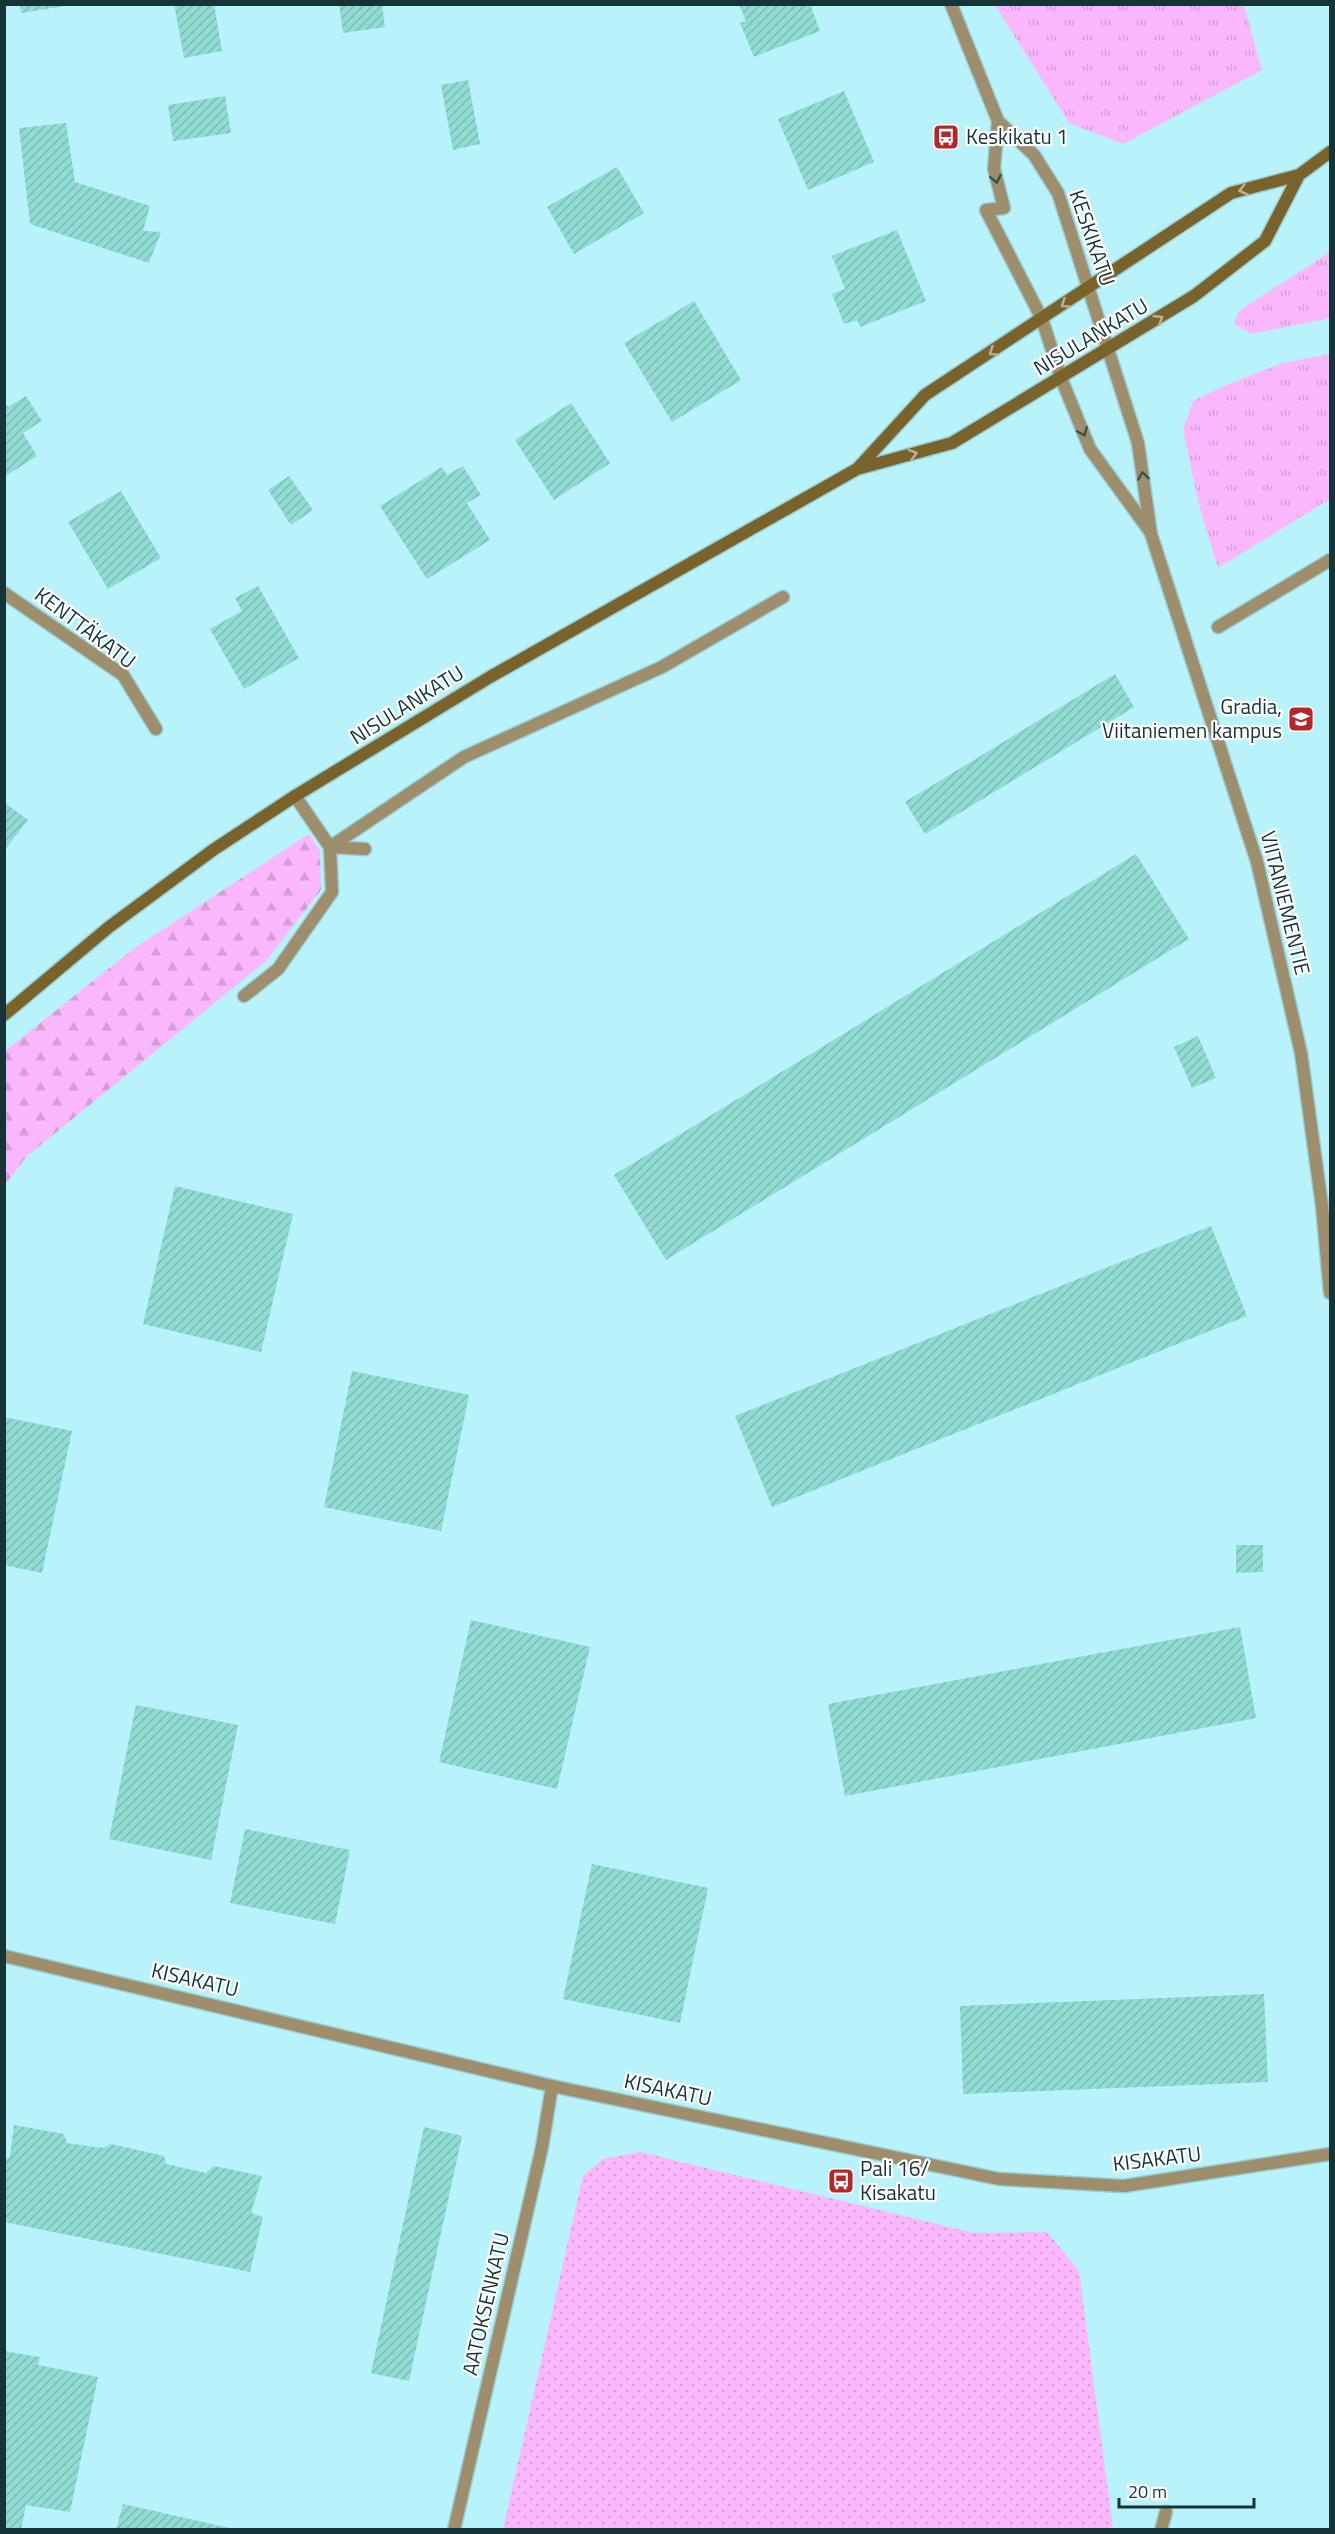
<svg xmlns="http://www.w3.org/2000/svg" width="1335" height="2534" font-family="'Titillium Web',sans-serif">
	<style>
		.grass { fill: url(#grass-tufts) }
		.forest { fill: url(#forest-firs) }
		.park { fill: url(#park-dots) }
		.building { fill: url(#building-hatch) }
		.lines { fill: none; stroke-linecap: round; stroke-linejoin: round }
		.service-casing { stroke: #97cdd4; stroke-width: 15 }
		.minor-casing { stroke: #97cdd4; stroke-width: 15 }
		.tertiary-casing { stroke: #97cdd4; stroke-width: 15 }
		.secondary-casing { stroke: #97cdd4; stroke-width: 15 }
		.service { stroke: #9e8e6b; stroke-width: 12 }
		.minor { stroke: #9e8e6b; stroke-width: 12 }
		.tertiary { stroke: #9e8e6b; stroke-width: 12 }
		.secondary { stroke: #7a632b; stroke-width: 12 }
		.oneway { stroke: #3e4f47 }
		.oneway2 { stroke: #bcb195 }
		.labels { text-anchor: middle; stroke-width: 4.5; stroke-linejoin: round; paint-order: stroke }
		.poi-label { font-size: 21px; fill: #153438; stroke: #fff; text-anchor: start }
		.street-label { font-size: 21px; fill: #153438; stroke: #fff }
	</style>
	<defs>
		<pattern id="grass-tufts" width="24" height="20" patternUnits="userSpaceOnUse" patternTransform="scale(1.5)"><rect width="24" height="20" fill="#fab7fb"/><path d="M3 7l-1-3M5 7V3M7 7l1-3M15 17l-1-3M17 17v-4M19 17l1-3" fill="none" stroke="#d59ed8"/></pattern>
		<pattern id="forest-firs" width="22" height="20" patternUnits="userSpaceOnUse" patternTransform="scale(1.5)"><rect width="22" height="20" fill="#fab7fb"/><path d="M5 1l3.5 6h-7zM16 11l3.5 6h-7z" fill="#d59ed8"/></pattern>
		<pattern id="park-dots" width="8" height="8" patternUnits="userSpaceOnUse" patternTransform="scale(1.5)"><rect width="8" height="8" fill="#fab7fb"/><path d="M2 2h.1M6 6h.1" fill="none" stroke="#d59ed8" stroke-width="1.8" stroke-linecap="round"/></pattern>
		<pattern id="building-hatch" width="6" height="6" patternUnits="userSpaceOnUse" patternTransform="scale(1.5)"><rect width="6" height="6" fill="#90dbd2"/><path d="M-1 1l2-2M0 6l6-6M5 7l2-2" fill="none" stroke="#7bbdb5"/></pattern>
	</defs>
	<rect width="100%" height="100%" fill="#b8f3fb"/>
	<path class="grass" d="M995,5H1244L1262,70L1123,144L1069,123Z
		M1330,252V318L1251,334L1234,324L1239,311Z
		M1330,354V499L1218,568L1199,505L1183,430L1193,401L1224,386L1283,363Z"/>
	<path class="forest" d="M309,834L320,851L321,890L266,961L26,1157L5,1185V1051L136,947Z"/>
	<path class="park" d="M640,2152L974,2233L1047,2232L1079,2271L1113,2529H503L583,2176L603,2159Z"/>
	<path class="building" d="M20,4H65V6L21,13Z
		M174,4H214L222,51L184,58Z
		M339,4H382L385,27L343,33Z
		M739,4H810L820,31L754,57L740,23L746,21Z
		M468,80L480,144L453,150L441,85Z
		M844,91L874,162L808,190L778,119Z
		M225,96L231,133L173,141L168,105Z
		M66,123L75,182L150,206L143,231L161,232L149,263L30,224L19,128Z
		M617,167L644,213L574,254L547,207Z
		M897,230L926,301L860,327L857,320L844,324L832,294L845,289L832,256Z
		M694,301L741,380L672,422L624,343Z
		M26,396L42,421L23,433L37,456L4,477V402L8,407Z
		M571,403L610,463L554,500L515,440Z
		M463,466L481,495L467,503L490,540L427,579L380,506L442,467L447,475Z
		M289,476L313,510L291,525L268,490Z
		M121,491L161,558L108,589L68,522Z
		M258,586L299,658L244,689L210,629L242,611L235,598Z
		M1115,674L1134,707L925,834L905,802Z
		M4,802L28,820L4,851Z
		M1136,854L1189,939L666,1260L614,1175Z
		M1198,1036L1216,1078L1192,1088L1174,1047Z
		M175,1186L293,1214L261,1352L143,1324Z
		M1211,1226L1247,1316L772,1507L735,1416Z
		M352,1371L469,1395L441,1531L324,1507Z
		M4,1417L72,1431L42,1573L4,1565Z
		M1236,1545H1263V1572L1236,1573Z
		M471,1620L590,1647L557,1789L439,1762Z
		M1240,1627L1256,1718L845,1796L828,1704Z
		M136,1705L238,1725L211,1860L109,1839Z
		M245,1829L350,1850L335,1924L230,1903Z
		M592,1864L708,1888L680,2023L563,1999Z
		M1264,1994L1268,2082L963,2094L960,2006Z
		M14,2125L64,2134L67,2143L103,2148L111,2144L164,2156L166,2164L206,2173L214,2166L262,2176L251,2213L263,2217L250,2272L4,2222V2160L10,2157Z
		M424,2127L462,2136L409,2381L371,2373Z
		M4,2351L40,2357L38,2365L98,2377L70,2512L26,2505L21,2530H4Z
		M123,2504L234,2529L233,2530H116Z"/>
	<g class="lines">
		<defs>
			<path id="service" d="M1218,627L1330,560
				M295,796L330,847L365,849
				M244,996L278,969L332,892L330,847L464,757L662,667L783,597
				M1161,2530L1166,2512"/>
			<path id="minor" d="M4,593L123,675L156,729
				M1301,1053L1322,1206L1330,1293
				M4,1956L552,2086L999,2179L1124,2186L1330,2154
				M454,2530L542,2147L552,2086"/>
			<path id="tertiary" d="M951,4L998,121L1034,155L1058,193L1138,443L1151,534L1257,862L1301,1053
				M998,121L994,169L1004,208L986,210L1042,319L1061,378L1090,449L1151,533"/>
			<path id="secondary" d="M858,468L925,395L1231,193L1299,175L1330,152
				M4,1015L109,927L213,850L295,796L490,677L857,469L952,443L1194,296L1265,241L1299,175"/>
		</defs>
		<use href="#service" class="service-casing"/>
		<use href="#minor" class="minor-casing"/>
		<use href="#tertiary" class="tertiary-casing"/>
		<use href="#secondary" class="secondary-casing"/>
		<use href="#service" class="service"/>
		<use href="#minor" class="minor"/>
		<use href="#tertiary" class="tertiary"/>
		<use href="#secondary" class="secondary"/>
	</g>
	<defs><path id="oneway-chevron" d="M-2-3.5L2.5 0L-2 3.5" fill="none" stroke-width="1.6" stroke-linecap="round" stroke-linejoin="round" transform="scale(1.5)"/></defs>
	<g class="oneway">
		<use href="#oneway-chevron" transform="translate(996 179) rotate(79)"/>
		<use href="#oneway-chevron" transform="translate(1083 432) rotate(68)"/>
		<use href="#oneway-chevron" transform="translate(1143 476) rotate(-98)"/>
	</g>
	<g class="oneway2">
		<use href="#oneway-chevron" transform="translate(1243 190) rotate(165)"/>
		<use href="#oneway-chevron" transform="translate(1065 304) rotate(146)"/>
		<use href="#oneway-chevron" transform="translate(1159 319) rotate(-32)"/>
		<use href="#oneway-chevron" transform="translate(993 352) rotate(146)"/>
		<use href="#oneway-chevron" transform="translate(913 454) rotate(-16)"/>
	</g>
	<defs>
		<symbol id="bus-square" viewBox="-11 -11 22 22"><rect x="-9" y="-9" width="18" height="18" rx="4" fill="#b62627" stroke="#fff"/><path d="M-5-6H5V4H4V6H2V4H-2V6H-4V4H-5ZM-3.5-4V0h7V-4ZM-3.5 1.2v1.5H-2V1.2ZM2 1.2v1.5H3.5V1.2Z" fill="#fff"/></symbol>
		<symbol id="university-square" viewBox="-11 -11 22 22"><rect x="-9" y="-9" width="18" height="18" rx="4" fill="#b62627" stroke="#fff"/><path d="M0-5L7-2L0 1L-7-2ZM-4 1L0 2.5L4 1V4Q0 6-4 4Z" fill="#fff"/></symbol>
	</defs>
	<g fill-rule="evenodd">
		<use href="#bus-square" x="931" y="122" width="30" height="30"/>
		<use href="#university-square" x="1286" y="704" width="30" height="30"/>
		<use href="#bus-square" x="826" y="2166" width="30" height="30"/>
	</g>
	<g class="labels">
		<g class="poi-label">
			<text x="966" y="144">Keskikatu 1</text>
			<text x="1282" y="714" text-anchor="end">Gradia,<tspan x="1282" dy="24">Viitaniemen kampus</tspan></text>
			<text x="860" y="2176">Pali 16/<tspan x="860" dy="24">Kisakatu</tspan></text>
		</g>
		<g class="street-label">
			<text transform="translate(1092 238) rotate(71)" y="7">KESKIKATU</text>
			<text transform="translate(1091 337) rotate(-31)" y="7">NISULANKATU</text>
			<text transform="translate(85 628) rotate(37)" y="7">KENTTÄKATU</text>
			<text transform="translate(407 705) rotate(-32)" y="7">NISULANKATU</text>
			<text transform="translate(1285 903) rotate(76)" y="7">VIITANIEMENTIE</text>
			<text transform="translate(195 1980) rotate(13)" y="7">KISAKATU</text>
			<text transform="translate(668 2090) rotate(12)" y="7">KISAKATU</text>
			<text transform="translate(1157 2159) rotate(-7)" y="7">KISAKATU</text>
			<text transform="translate(486 2304) rotate(-77)" y="7">AATOKSENKATU</text>
		</g>
	</g>
	<rect width="1335" height="2534" fill="none" stroke="#153438" stroke-width="12"/>
	<path d="M1119 2498v9h135v-9" fill="none" stroke="#153438" stroke-width="3"/>
	<text x="1128" y="2498" font-size="18" fill="#153438" stroke="#ffffff" stroke-width="4.5" paint-order="stroke">20 m</text>
</svg>
